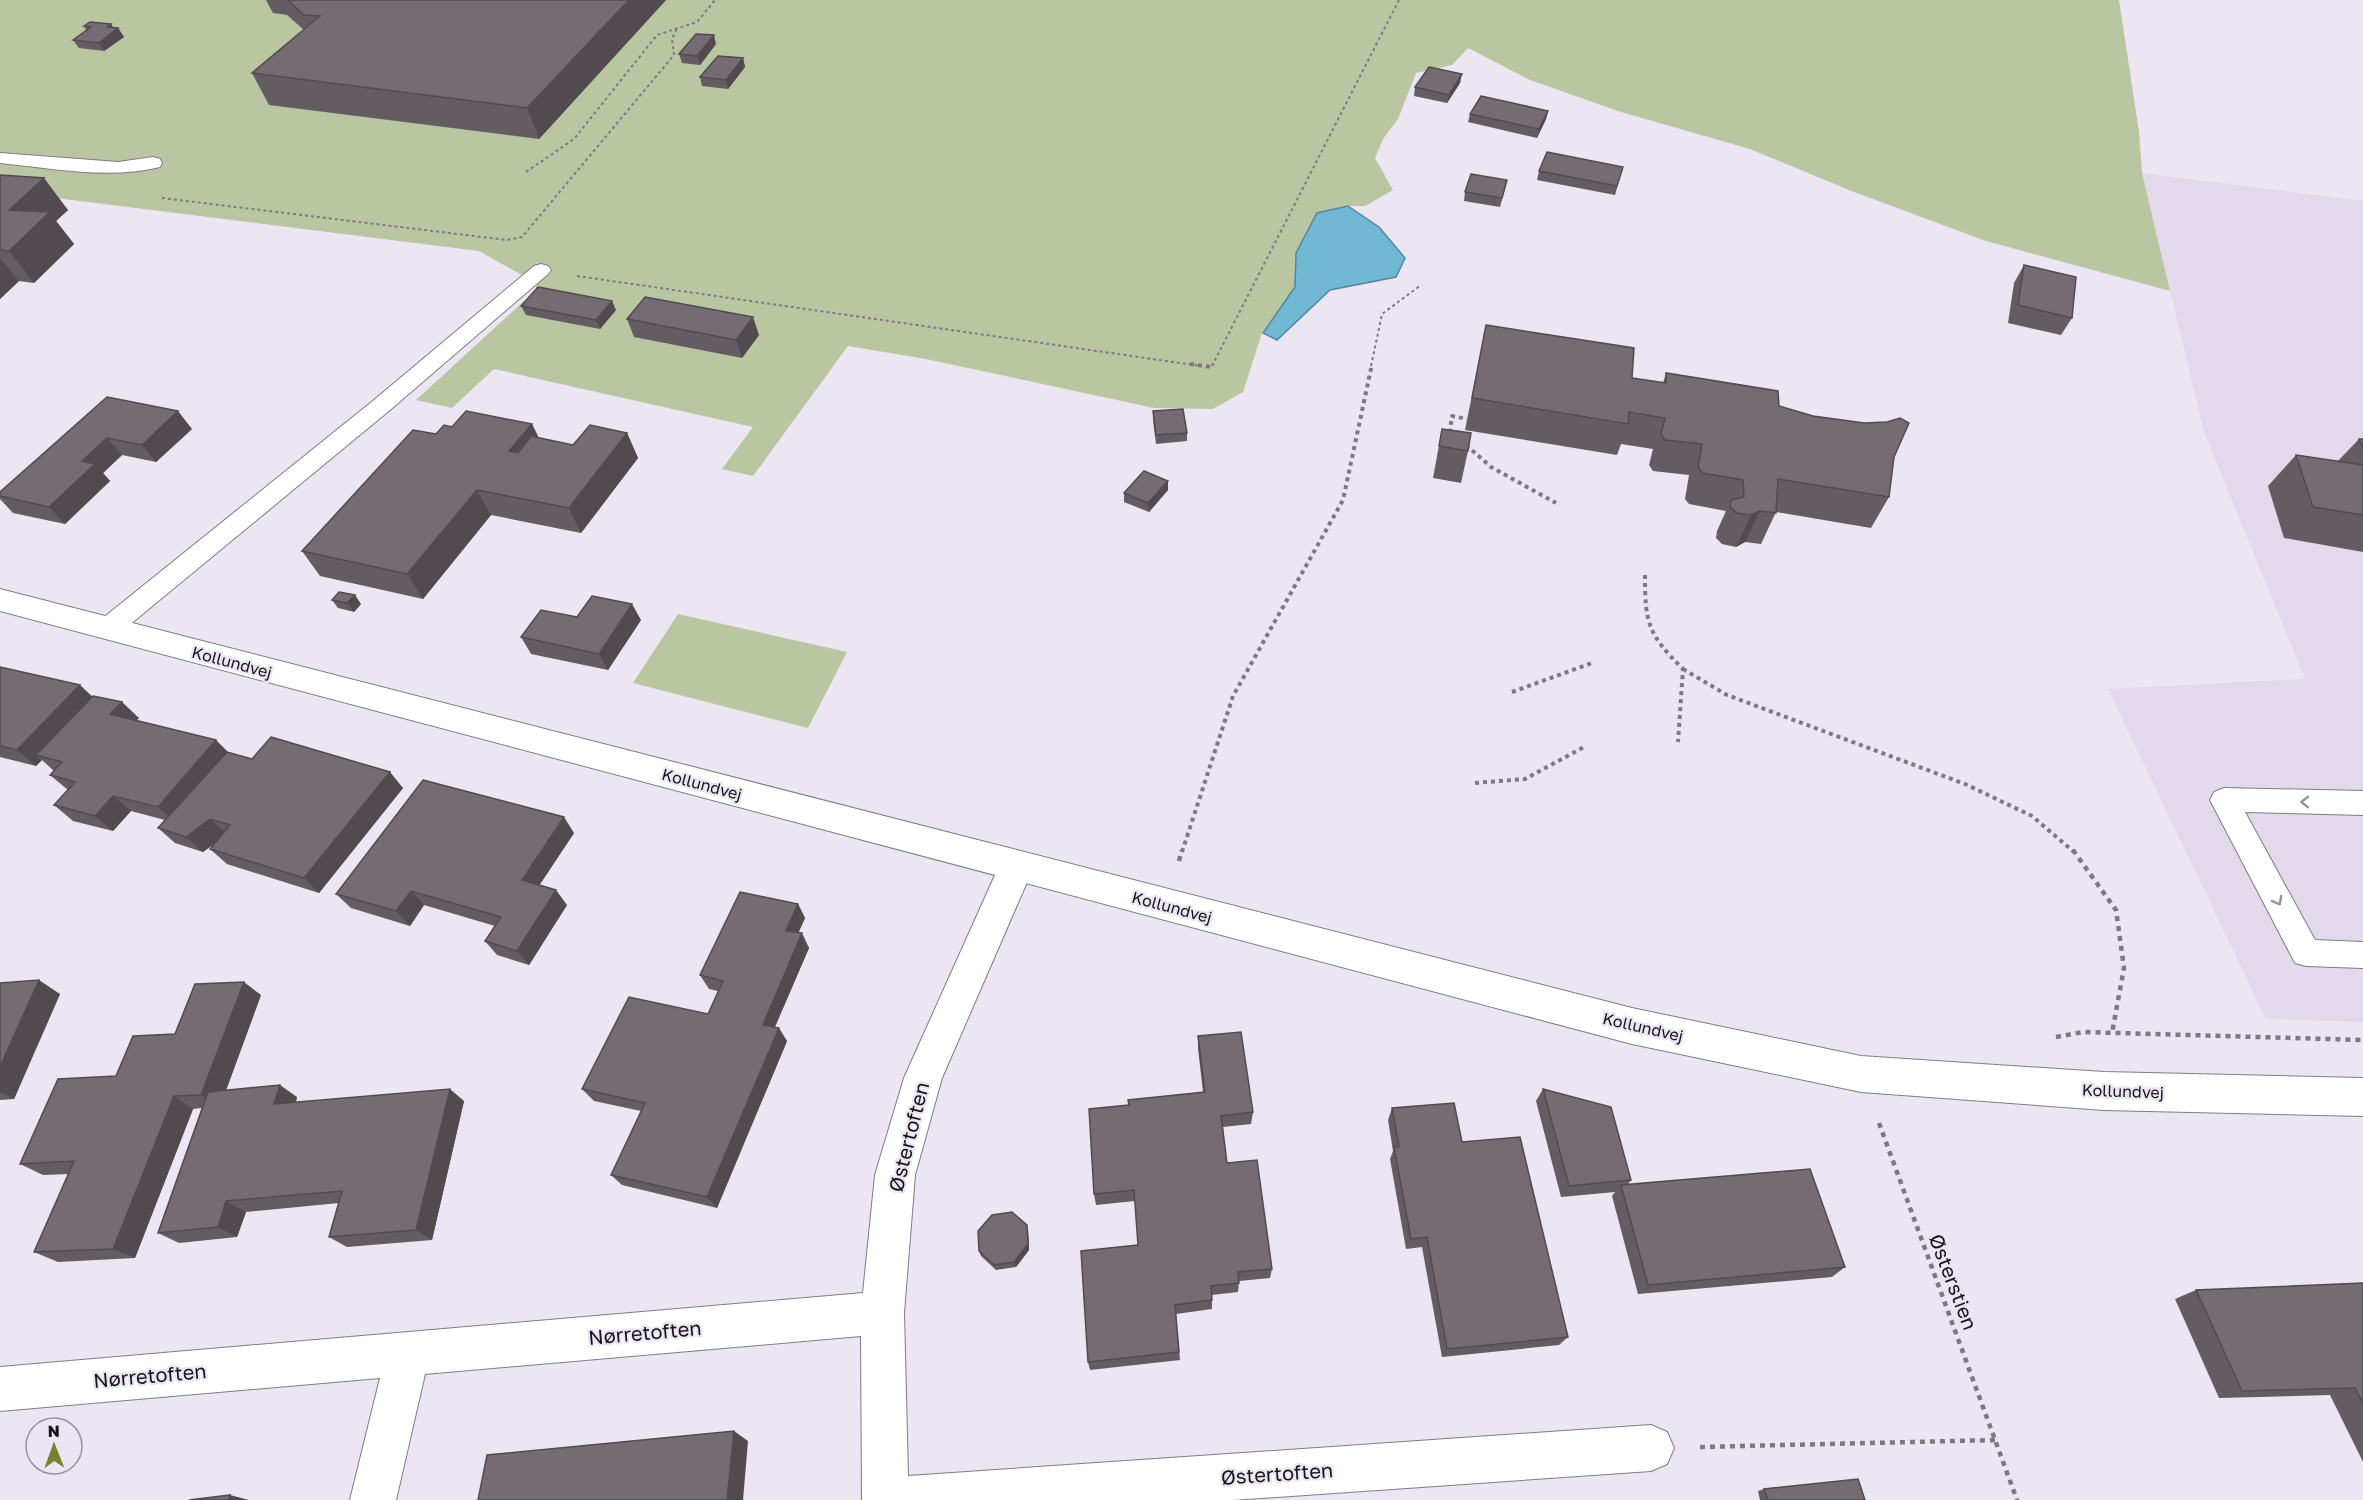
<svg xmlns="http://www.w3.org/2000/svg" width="2363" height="1500" font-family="'Golos Text',sans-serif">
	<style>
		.built { fill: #e2d9eb }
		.green { fill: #bac6a1 }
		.water { fill: #70b8d3; stroke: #55879b; stroke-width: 1.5 }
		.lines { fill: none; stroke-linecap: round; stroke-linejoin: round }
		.lane-casing { stroke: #807b86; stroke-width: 2 }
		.street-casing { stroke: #807b86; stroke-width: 2 }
		.secondary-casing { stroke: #807b86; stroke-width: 2 }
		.path-far2 { stroke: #7c7980; stroke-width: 2; stroke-dasharray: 3 3; stroke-linecap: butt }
		.path-far1 { stroke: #7c7980; stroke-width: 4; stroke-dasharray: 4 4; stroke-linecap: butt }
		.path { stroke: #7c7980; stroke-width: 4.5; stroke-dasharray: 5 5; stroke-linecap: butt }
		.lane { fill: #fff; fill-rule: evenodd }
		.street { fill: #fff; fill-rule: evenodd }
		.secondary { fill: #fff; fill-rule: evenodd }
		.wall { fill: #645c63 }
		.shaded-wall { fill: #514b50 }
		.building { fill: #746b73; stroke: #514b50; stroke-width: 1.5 }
		.oneway { stroke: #969597 }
		.labels { text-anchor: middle; stroke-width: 4.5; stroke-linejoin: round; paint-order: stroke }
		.street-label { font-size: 16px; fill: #161418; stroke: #ebe6f2 }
		.near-street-label { font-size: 20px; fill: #161418; stroke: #ebe6f2 }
	</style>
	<rect width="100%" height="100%" fill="#ebe6f2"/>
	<path class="built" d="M2142,173L2363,201V1022L2266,1019L2108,689L2305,679L2204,432Z"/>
	<path class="green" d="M0,0H2119L2139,132L2142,173L2170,291L1986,241L1854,192L1750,149L1621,112L1530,80L1468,48L1452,65L1416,73L1398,119L1383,139L1375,158L1393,190L1365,206H1348L1296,253L1295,287L1262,333L1243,392L1213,409L1154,408L926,359L848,346L753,476L722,469L753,427L494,369L452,408L416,400L536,290V283L479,251L0,191Z
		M678,614L847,652L808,728L633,683Z"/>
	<path class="water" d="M1348,206L1379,227L1405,258L1396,277L1330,290L1277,340L1263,333L1295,287L1296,253L1317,213Z"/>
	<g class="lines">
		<defs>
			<path id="lane" d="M0,153L118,162L153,157L160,159L162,163L160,167C108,180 52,168 0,163Z
				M541,264L548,266L551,270L548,274L390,410L116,636L107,639L98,636L94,629L98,622L374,400L534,266Z
				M2224,788L2363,791V815L2245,812L2315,940L2363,942V968L2306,966L2295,963L2210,800L2214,792Z"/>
			<path id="street" d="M1016,851L1028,855L1034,866L942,1078L915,1175L904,1313L908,1476L1651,1425L1667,1432L1674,1448L1667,1464L1651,1471L1233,1500H862L861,1336L425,1374L396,1500H350L380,1378L0,1411V1367L863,1293L875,1175L904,1078L1004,855Z"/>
			<path id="secondary" d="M0,589L1632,1008L1861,1056L2104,1072L2363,1078V1116L2104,1110L1861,1092L1632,1044L0,611Z"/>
		</defs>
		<use href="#lane" class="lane-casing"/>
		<use href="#street" class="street-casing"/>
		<use href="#secondary" class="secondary-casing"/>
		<path class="path-far2" d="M526,172L574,139L657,35L697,22L715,0
			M162,198L507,240L522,237L674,55L672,39L677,28
			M577,276L1201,366
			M1212,366L1399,0
			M1371,366L1382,314L1421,285"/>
		<path class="path-far1" d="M1190,364L1211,367L1213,364
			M1452,432L1450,430L1452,416L1467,419
			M1466,445L1491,467L1556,503
			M1645,575C1645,624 1648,634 1683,669L1678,742
			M1683,669L1727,695L1965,784L2032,816L2074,852
			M1512,692L1592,663
			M1475,783L1525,779L1584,747
			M1182,852L1233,696L1343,500L1372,364"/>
		<path class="path" d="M2073,850L2116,910L2124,968L2112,1033
			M1179,861L1182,850
			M2056,1037L2083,1032L2363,1040
			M1879,1123L2017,1500
			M1700,1447L1996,1440"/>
		<use href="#lane" class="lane"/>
		<use href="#street" class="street"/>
		<use href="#secondary" class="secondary"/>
	</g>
	<path class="wall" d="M266,0H666L539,139L269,105L252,73L304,30L287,15L273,13Z
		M111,24L113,28H118L124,37L104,51L79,48L73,40L86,30L84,26Z
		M716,44L700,65L682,63L679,54Z
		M743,58L745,67L728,89L702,86L700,77Z
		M1460,83L1447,103L1414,96L1415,87Z
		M1548,111L1546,119L1537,138L1468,122L1470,114Z
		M1623,167L1615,195L1537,180L1539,171Z
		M0,175L68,210L56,221L74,244L34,283L19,281L0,299Z
		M1505,189L1500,207L1464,201L1465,192Z
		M2024,265L2072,318L2061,335L2008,323L2014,283Z
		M521,306L616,310L600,329L526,315Z
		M627,319L759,335L742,358L634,337Z
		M1486,325L1632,378L1663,383L1666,373L1779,406L1894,457L1889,497L1871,528L1776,512L1761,544L1745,542L1736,547L1722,544L1716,538L1717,531L1726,511L1689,504L1685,499L1689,475L1653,471L1649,465L1653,449L1621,444L1617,455L1465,430Z
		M107,397L192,429L156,462L122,455L103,473L110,481L65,524L13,513L0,499V492Z
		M1153,411L1187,433V441L1156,444L1153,420Z
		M532,424L539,438L573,445L627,433L638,458L581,533L491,515L423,599L320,576L302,551L436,434Z
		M1442,429L1468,451L1461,483L1433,478Z
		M2359,439H2363V552L2284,538L2268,486L2296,455L2338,461Z
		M1168,481V490L1149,512L1124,502V493Z
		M332,600L361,604L354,612L338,608Z
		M577,617L641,620L608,670L531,654L521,637Z
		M0,667L92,697L139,718L136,720L228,752L252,759L403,788L319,893L227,864L210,849L214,844L203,852L175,843L158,828L165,820L131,811L113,831L73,821L54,805L68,790L50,775L54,771L42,760L36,766L0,757Z
		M574,833L539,885L567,905L529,965L497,955L485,941L495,926L424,905L410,926L351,908L336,894Z
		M798,904L805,918L798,933L809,948L775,1027L787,1041L717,1208L622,1185L611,1175L641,1111L594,1101L582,1089L708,1014L718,991L709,989L700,975Z
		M0,983L60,994L14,1099L0,1100Z
		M261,995L226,1090L297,1097L296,1102L464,1101L432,1240L347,1247L329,1237L339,1203L246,1212L237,1237L179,1243L158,1233L202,1108L193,1109L135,1258L58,1262L34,1252L69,1174L43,1175L20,1164L116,1076L175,1034Z
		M1198,1036L1253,1112L1251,1124L1223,1127L1227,1163L1272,1269L1270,1278L1239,1281L1238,1292L1212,1295V1309L1176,1314L1180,1360L1090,1370L1088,1362L1138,1245L1135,1201L1096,1205L1094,1194L1129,1105L1203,1092L1198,1049Z
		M1543,1089L1631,1180L1628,1184L1845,1267L1832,1277L1638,1294L1612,1196L1615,1192L1561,1197L1536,1101Z
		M1392,1108L1462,1142L1568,1337L1559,1345L1442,1357L1422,1247L1406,1249L1390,1159L1393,1151L1388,1120Z
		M1028,1230L1029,1250L1016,1267L996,1270L981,1256L979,1251Z
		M2363,1283V1462L2330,1395L2219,1398L2175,1299L2196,1290Z
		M1764,1489L1865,1500H1760L1758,1491Z"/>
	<path class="shaded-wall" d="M629,0H666L539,139L527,108Z
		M111,24L115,31L118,28L124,37L104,51L99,43L107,27Z
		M714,35L716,44L700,65L697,56Z
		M743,58L745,67L728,89L726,80Z
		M1462,74L1460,83L1447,103L1449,95Z
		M1548,111L1546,119L1537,138L1539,129Z
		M44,178L68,210L56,221L74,244L34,283L9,251V210Z
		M0,258L19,281L0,299Z
		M612,301L616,310L600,329L596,320Z
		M753,317L759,335L742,358L736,340Z
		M178,411L192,429L156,462L142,445Z
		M532,424L544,450L523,476L509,451Z
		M627,433L638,458L581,533L569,508Z
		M107,438L122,455L103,473L110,481L65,524L49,507L82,461Z
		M1168,481V490L1149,512L1148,503Z
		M477,490L491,515L423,599L407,574Z
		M1760,511L1745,542L1736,547L1751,515Z
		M355,595L361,604L354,612L347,603Z
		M632,604L641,620L608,670L599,654Z
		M80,685L97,701L36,755L42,760L36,766L17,750Z
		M122,702L139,718L127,730L110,714Z
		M216,740L232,756L175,822L158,807Z
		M390,772L403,788L319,893L304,878Z
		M113,796L131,811L113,831L95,816Z
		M564,817L574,833L533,895L522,880Z
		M210,819L227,834L203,852L186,837Z
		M556,890L567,905L529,965L517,951Z
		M411,891L424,905L410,926L396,911Z
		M798,904L805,918L793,945L786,931Z
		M802,933L809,948L770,1038L763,1025Z
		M39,980L60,994L14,1099L0,1092V1067Z
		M244,982L261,995L220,1107L201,1095Z
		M779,1028L787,1041L717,1208L707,1197Z
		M280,1085L297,1097L292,1116L274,1104Z
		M450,1089L464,1101L432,1240L416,1230Z
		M174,1096L193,1109L135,1258L113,1249Z
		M226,1201L246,1212L237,1237L218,1227Z
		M1027,1225L1028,1230L1029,1250L1016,1267L1014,1262Z
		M734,1431L748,1441L743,1500H727Z
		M230,1495L249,1500H228Z"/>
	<path class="building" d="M288,0H629L527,108L252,73L320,16L304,15Z
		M90,22L111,24L107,27L118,28L99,43L73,40L91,27L84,26Z
		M696,34L714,35L697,56L679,54Z
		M718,56L743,58L726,80L700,77Z
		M1429,67L1462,74L1449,95L1415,87Z
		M1481,96L1548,111L1539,129L1470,114Z
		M1547,152L1623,167L1617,186L1539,171Z
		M1471,174L1507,180L1502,198L1465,192Z
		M0,175L44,178L9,210L50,212L9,251L0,250Z
		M2024,265L2076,277L2072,318L2018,305Z
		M538,287L612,301L596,320L521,306Z
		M645,297L753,317L736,340L627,319Z
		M1486,325L1634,348L1632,378L1666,383V373L1778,391L1779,406L1813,416L1864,423L1887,422L1900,418L1909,423L1894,457L1889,497L1778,479L1776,513L1760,511L1751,515L1737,513L1730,507L1731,500L1744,497L1743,480L1702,473L1698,467L1702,444L1665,440L1661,434L1665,418L1629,412L1628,424L1472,398Z
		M107,397L178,411L142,445L107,438L82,461L95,464L49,507L0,496V492Z
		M1183,409L1187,433L1156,435L1153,411Z
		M466,411L532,424L509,451L518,453L531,436L573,445L590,425L627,433L569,508L477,490L407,574L302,551L413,430L436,434L444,425L452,427Z
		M1442,429L1471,433L1468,451L1439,446Z
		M2359,439H2363V449Z
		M2296,455L2363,465V515L2313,507Z
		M1144,471L1168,481L1148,503L1124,493Z
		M339,592L355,595L347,603L332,600Z
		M592,596L632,604L599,654L521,637L541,610L577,617Z
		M0,667L80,685L17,750L0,746Z
		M93,696L122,702L110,714L216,740L158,807L113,796L95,816L54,805L75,782L50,775L62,762L36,755Z
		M271,737L390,772L304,878L210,849L230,825L210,819L186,837L158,828L227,752L252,759Z
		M423,780L564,817L522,880L556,890L517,951L485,941L501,917L411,891L396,911L336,894Z
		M740,892L798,904L786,931L802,933L763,1025L779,1028L707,1197L611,1175L645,1103L582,1089L629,997L708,1014L723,981L700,975Z
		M39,980L0,1067V983Z
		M244,982L201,1095L174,1096L113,1249L34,1252L74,1161L20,1164L58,1079L116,1076L133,1036L175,1034L195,984Z
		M1241,1032L1253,1112L1221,1116L1227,1163L1257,1160L1272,1269L1238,1272L1239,1283L1211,1286L1212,1300L1175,1305L1179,1352L1088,1362L1081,1251L1138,1245L1134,1190L1094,1194L1089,1109L1129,1105L1128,1100L1205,1092L1198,1036Z
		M280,1085L274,1104L450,1089L416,1230L329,1237L342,1191L226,1201L218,1227L158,1233L208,1092Z
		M1543,1089L1611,1107L1631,1180L1569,1186Z
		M1454,1103L1462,1142L1520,1137L1568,1337L1447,1349L1427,1237L1411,1239L1394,1147H1399L1392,1108Z
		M1810,1169L1845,1267L1648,1285L1621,1185Z
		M1012,1212L1027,1225L1028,1244L1014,1262L994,1265L979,1251L978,1231L992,1215Z
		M2363,1283V1403L2355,1388L2242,1391L2196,1290Z
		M734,1431L727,1500H478L487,1455Z
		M1858,1479L1865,1500H1768L1764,1489Z
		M230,1495L228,1500H189Z"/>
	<defs><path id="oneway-chevron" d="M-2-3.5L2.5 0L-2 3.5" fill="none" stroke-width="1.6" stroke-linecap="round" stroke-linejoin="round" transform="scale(1.5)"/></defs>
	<g class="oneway">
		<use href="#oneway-chevron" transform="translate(2305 802) rotate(-179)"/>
		<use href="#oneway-chevron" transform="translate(2278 901) rotate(62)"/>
	</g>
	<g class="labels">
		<g class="street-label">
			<text transform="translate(232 662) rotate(15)" y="6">Kollundvej</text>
			<text transform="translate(702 784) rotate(15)" y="6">Kollundvej</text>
			<text transform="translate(1172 907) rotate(15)" y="6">Kollundvej</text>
			<text transform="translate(1643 1027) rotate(13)" y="6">Kollundvej</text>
			<text transform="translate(2123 1091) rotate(2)" y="6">Kollundvej</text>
		</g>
		<g class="near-street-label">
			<text transform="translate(909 1137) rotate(-76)" y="7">Østertoften</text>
			<text transform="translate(1953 1282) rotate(69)" y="7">Østerstien</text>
			<text transform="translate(645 1333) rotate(-5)" y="7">Nørretoften</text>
			<text transform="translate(150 1376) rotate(-5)" y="7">Nørretoften</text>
			<text transform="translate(1277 1474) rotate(-4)" y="7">Østertoften</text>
		</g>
	</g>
	<g transform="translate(54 1446) rotate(359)"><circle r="28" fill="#ebe6f2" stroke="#96929b" stroke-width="1.5"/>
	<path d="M0-4.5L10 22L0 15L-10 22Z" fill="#76822f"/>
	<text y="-9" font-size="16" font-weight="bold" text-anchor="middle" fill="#161418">N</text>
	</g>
</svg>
